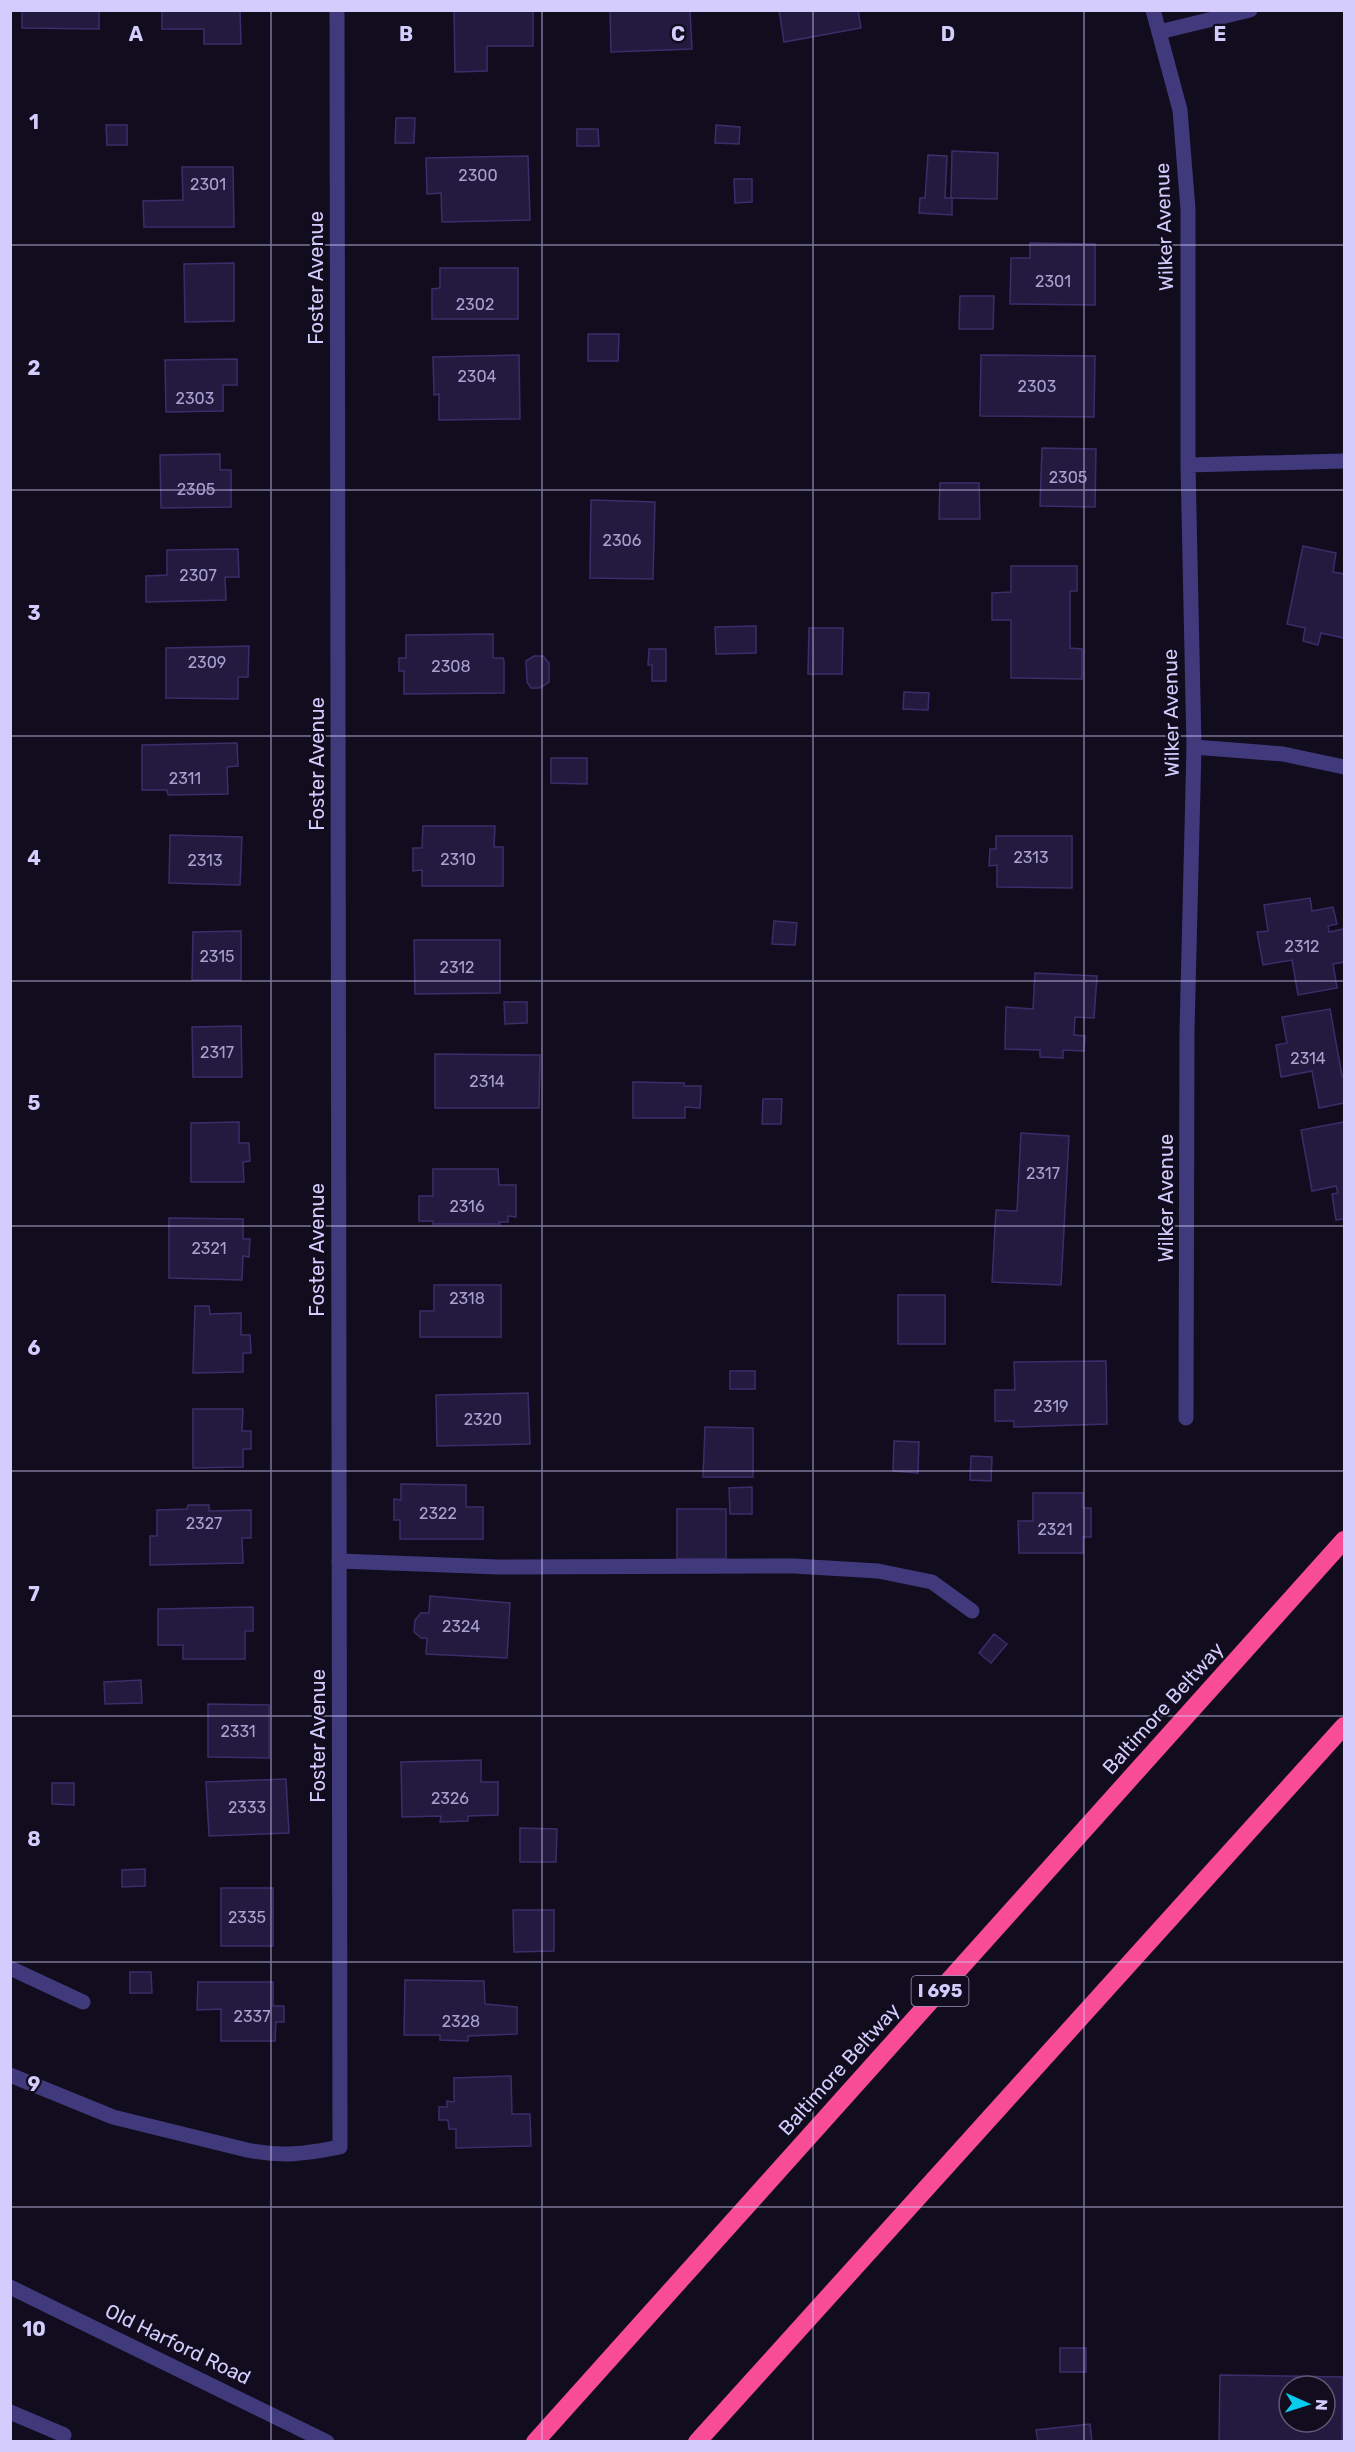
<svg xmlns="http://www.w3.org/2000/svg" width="1355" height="2452" font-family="Rubik,sans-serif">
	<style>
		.building { fill: #231a3f; stroke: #3c2d6a; stroke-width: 1.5; fill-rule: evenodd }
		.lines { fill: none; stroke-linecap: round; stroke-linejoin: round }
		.service { stroke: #403a7c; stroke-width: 15 }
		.minor { stroke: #403a7c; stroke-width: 15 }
		.tertiary { stroke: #403a7c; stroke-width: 15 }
		.motorway { stroke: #f94c96; stroke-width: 18 }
		.grid { fill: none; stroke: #d4ccfd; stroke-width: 1.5; stroke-opacity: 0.55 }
		.labels { text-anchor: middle; stroke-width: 4.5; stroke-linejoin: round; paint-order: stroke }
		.number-label { font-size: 16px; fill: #a8a0ce }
		.shield { fill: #110d1f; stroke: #9a93ba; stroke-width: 1.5 }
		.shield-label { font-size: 18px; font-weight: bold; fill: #d4ccfd }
		.street-label { font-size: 20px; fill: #d4ccfd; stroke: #110d1f }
		.grid-label { font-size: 20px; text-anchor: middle; font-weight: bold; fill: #d4ccfd; stroke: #110d1f; stroke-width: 4.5; stroke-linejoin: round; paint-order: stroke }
	</style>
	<rect width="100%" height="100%" fill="#110d1f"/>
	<path class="building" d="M22,10H99V29L22,28Z
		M162,10H240L241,44H204V29H162Z
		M454,10H533V46H487V71L455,72Z
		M610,10H690L692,49L611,52Z
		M779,10H858L861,28L784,42Z
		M396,118H415L414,143H395Z
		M106,125H127V145H107Z
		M716,125L740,127L739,144L715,143Z
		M577,129H598L599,146H577Z
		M952,151L998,153L997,199L951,198Z
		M928,155L947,156L945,198H952V215L919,213L920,198H925Z
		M528,156L530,220L442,222L441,193L427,194L426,158Z
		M182,167H233L234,227H144L143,201L183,200Z
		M734,179H752V202L735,203Z
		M1030,243L1095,244V305L1010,304L1011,258H1030Z
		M234,263V321L185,322L184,264Z
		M440,268H518V319H432V289L440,288Z
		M960,296H994L993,329H959Z
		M588,334H619L618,361H588Z
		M519,355L520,419L439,420V394L434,395L433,357Z
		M981,355L1095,356L1094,417L980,416Z
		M237,359V385H223V411L166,412L165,360Z
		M1042,448L1096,449L1095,507L1040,506Z
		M220,454V470H231V507L161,508L160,455Z
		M940,483H979L980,519H939Z
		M591,500L655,502L653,579L590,578Z
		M1303,546L1336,553L1333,572L1344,574V638L1321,633L1318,645L1303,641L1305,628L1287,624Z
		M238,549L239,577H225L226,600L146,602V576L167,575V550Z
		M1011,566H1077V591H1070V648L1082,649V679L1011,678V620H992V593L1011,592Z
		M756,626V653L716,654L715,627Z
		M809,628H843L842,674H808Z
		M493,634V658H503L504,661V693L404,694V671H399V658H406V635Z
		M249,646L248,677H238V699L166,698V648Z
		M649,649H666V681H652V665H648Z
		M534,656H543L549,663V682L540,688H531L527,682L526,661Z
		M904,692L929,693L928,710L903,709Z
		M237,743L238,766L227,767L228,794L168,795L167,790H142V745Z
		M551,758H587V784L551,783Z
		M423,826H495L494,847H503V886H422V870L413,871V848H422Z
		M170,835L242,837L240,885L169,883Z
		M996,836H1072V888L997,887V865L989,866L990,849H996Z
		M1310,898L1312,911L1333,907L1337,924L1328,926L1329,932L1344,929V962L1333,964L1337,988L1298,995L1292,960L1263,965L1257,932L1268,931L1264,905Z
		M774,921L797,923L795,945L772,944Z
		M241,931V980H192L193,932Z
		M414,940H500V993L415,994Z
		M1035,973L1097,976L1094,1018L1075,1017L1074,1035L1085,1036L1084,1051L1063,1050V1058L1040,1057V1050L1005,1049L1006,1007L1033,1009Z
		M504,1002H527V1023L505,1024Z
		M1330,1009L1342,1076H1344V1103L1319,1108L1312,1071L1281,1077L1276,1045L1287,1043L1282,1017Z
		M241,1026L242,1077H193L192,1027Z
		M435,1054L540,1055L539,1108H435Z
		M633,1082L684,1083V1086H701L700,1108L685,1107V1118H633Z
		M763,1099H782L781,1124H762Z
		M239,1122V1143H249L250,1161L243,1162L244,1182H191V1123Z
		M1344,1122V1219L1336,1220L1332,1194L1338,1193L1336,1186L1312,1191L1301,1130Z
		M1021,1133L1069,1136L1061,1285L992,1282L996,1210L1017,1211Z
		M433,1169H498L499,1185H516V1217L508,1216V1222H499L500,1224H433V1221H419V1196H433Z
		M169,1218L243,1219V1239H250L249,1257L243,1256L242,1280L169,1278Z
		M434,1285H501V1337H420V1311H434Z
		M898,1295H945V1344H898Z
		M195,1306H209L210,1314L241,1313V1335H250L251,1353H243V1372L193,1373Z
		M1106,1361L1107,1424L1014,1427V1421H995V1390H1015L1014,1362Z
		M730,1371H755V1389H730Z
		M528,1393L530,1444L437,1446L436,1395Z
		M193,1409H243L242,1431H251V1449H243V1467L193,1468Z
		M705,1427L753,1428V1477H703Z
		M894,1441L919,1442L918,1473L893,1471Z
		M971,1456L992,1457L991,1481L970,1480Z
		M401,1484L466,1485V1507H483V1539H400V1520H394V1499L401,1500Z
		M752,1487V1514H730L729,1488Z
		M1033,1493H1083V1508H1091V1537H1083V1553H1019L1018,1521H1033Z
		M188,1505H209V1511L251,1510V1538H242L243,1563L150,1565V1536H157V1510L187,1509Z
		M677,1509H726V1559H677Z
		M430,1596L510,1603L507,1658L426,1654L427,1638H421L414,1632L415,1620L421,1613H429Z
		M253,1607V1631H245V1659H183V1645H158V1609Z
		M994,1634L1007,1644L991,1663L979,1653Z
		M141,1680L142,1703L105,1704L104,1682Z
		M208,1704L269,1705V1758L208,1757Z
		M481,1760V1782H498V1815L468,1816V1821L440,1822L441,1816L402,1817L401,1762Z
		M286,1779L289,1833L209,1836L206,1782Z
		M52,1783H74V1805L52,1804Z
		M520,1828L557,1829L556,1862H520Z
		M145,1869V1886L122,1887V1870Z
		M221,1888H273V1946H221Z
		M513,1910H554V1951L514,1952Z
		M130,1972H151L152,1993H130Z
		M405,1980L484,1981L485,2004L517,2007V2034L468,2036V2041L440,2040V2035H404Z
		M198,1982H273V2006H284V2022H276L275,2041H221V2009L197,2010Z
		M511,2076L512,2114H530L531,2146L456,2148V2129H449L448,2120H439V2107H447V2101L454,2102V2078Z
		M1060,2348H1086V2372H1060Z
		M1220,2375L1343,2377L1342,2442H1219ZM1289,2386H1325V2422H1289Z
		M1090,2424L1092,2442H1038L1036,2430Z"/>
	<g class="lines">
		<path class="service" d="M1194,747L1283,754L1344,767
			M339,1561L498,1567L794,1566L878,1571L932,1582L972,1611
			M10,1968L83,2002
			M10,2412L64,2435"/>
		<path class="minor" d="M1153,10L1180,110L1188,209V465L1194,747L1187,1031L1186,1418
			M1159,32L1250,10
			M1188,465L1344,461
			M10,2075L113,2117L247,2150C283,2157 304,2154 340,2147L337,10"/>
		<path class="tertiary" d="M10,2287L327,2442"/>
		<path class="motorway" d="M535,2442L1344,1540
			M697,2442L1344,1726"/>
	</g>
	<path class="grid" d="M271,10V2442M542,10V2442M813,10V2442M1084,10V2442M10,245H1344M10,490H1344M10,736H1344M10,981H1344M10,1226H1344M10,1471H1344M10,1716H1344M10,1962H1344M10,2207H1344"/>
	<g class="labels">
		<g class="number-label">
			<text x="478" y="181">2300</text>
			<text x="208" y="190">2301</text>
			<text x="1053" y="287">2301</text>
			<text x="475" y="310">2302</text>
			<text x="477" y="382">2304</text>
			<text x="1037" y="392">2303</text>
			<text x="195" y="404">2303</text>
			<text x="1068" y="483">2305</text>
			<text x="196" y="495">2305</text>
			<text x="622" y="546">2306</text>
			<text x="198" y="581">2307</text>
			<text x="207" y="668">2309</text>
			<text x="451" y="672">2308</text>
			<text x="185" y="784">2311</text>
			<text x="1031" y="863">2313</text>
			<text x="458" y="865">2310</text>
			<text x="205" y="866">2313</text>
			<text x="1302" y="952">2312</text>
			<text x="217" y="962">2315</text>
			<text x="457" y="973">2312</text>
			<text x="217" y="1058">2317</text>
			<text x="1308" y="1064">2314</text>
			<text x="487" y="1087">2314</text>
			<text x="1043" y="1179">2317</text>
			<text x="467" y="1212">2316</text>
			<text x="209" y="1254">2321</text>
			<text x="467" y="1304">2318</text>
			<text x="1051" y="1412">2319</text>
			<text x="483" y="1425">2320</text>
			<text x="438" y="1519">2322</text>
			<text x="204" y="1529">2327</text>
			<text x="1055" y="1535">2321</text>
			<text x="461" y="1632">2324</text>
			<text x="238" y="1737">2331</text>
			<text x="450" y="1804">2326</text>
			<text x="247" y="1813">2333</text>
			<text x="247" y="1923">2335</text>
			<text x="252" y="2022">2337</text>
			<text x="461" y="2027">2328</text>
		</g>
		<rect class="shield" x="911.5" y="1976" width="57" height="30" rx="4.5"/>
		<g class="shield-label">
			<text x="940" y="1997">I 695</text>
		</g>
		<g class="street-label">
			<text transform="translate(1164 227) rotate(-92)" y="7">Wilker Avenue</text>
			<text transform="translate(316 278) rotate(-90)" y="7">Foster Avenue</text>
			<text transform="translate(1171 713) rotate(-91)" y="7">Wilker Avenue</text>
			<text transform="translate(317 764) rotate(-90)" y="7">Foster Avenue</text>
			<text transform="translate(1166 1198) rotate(-90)" y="7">Wilker Avenue</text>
			<text transform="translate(317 1250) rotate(-90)" y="7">Foster Avenue</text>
			<text transform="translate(1163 1708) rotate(-48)" y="7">Baltimore Beltway</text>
			<text transform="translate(318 1736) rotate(-90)" y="7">Foster Avenue</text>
			<text transform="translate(839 2069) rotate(-48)" y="7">Baltimore Beltway</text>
			<text transform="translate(178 2344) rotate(26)" y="7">Old Harford Road</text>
		</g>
	</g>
	<g class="grid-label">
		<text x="136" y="41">A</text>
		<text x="406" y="41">B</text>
		<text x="678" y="41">C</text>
		<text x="948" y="41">D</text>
		<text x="1220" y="41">E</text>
		<text x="34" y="129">1</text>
		<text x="34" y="375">2</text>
		<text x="34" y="620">3</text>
		<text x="34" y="865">4</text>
		<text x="34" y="1110">5</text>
		<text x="34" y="1355">6</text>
		<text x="34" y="1601">7</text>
		<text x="34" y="1846">8</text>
		<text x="34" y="2091">9</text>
		<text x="34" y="2336">10</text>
	</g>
	<rect width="1355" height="2452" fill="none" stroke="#d4ccfd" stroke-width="24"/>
	<g transform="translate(1307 2404) rotate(93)"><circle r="28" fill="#110d1f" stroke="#5f5978" stroke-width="1.5"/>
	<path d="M0-4.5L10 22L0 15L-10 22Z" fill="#08cbed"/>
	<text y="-9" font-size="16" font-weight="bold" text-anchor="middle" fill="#d4ccfd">N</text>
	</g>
</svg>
